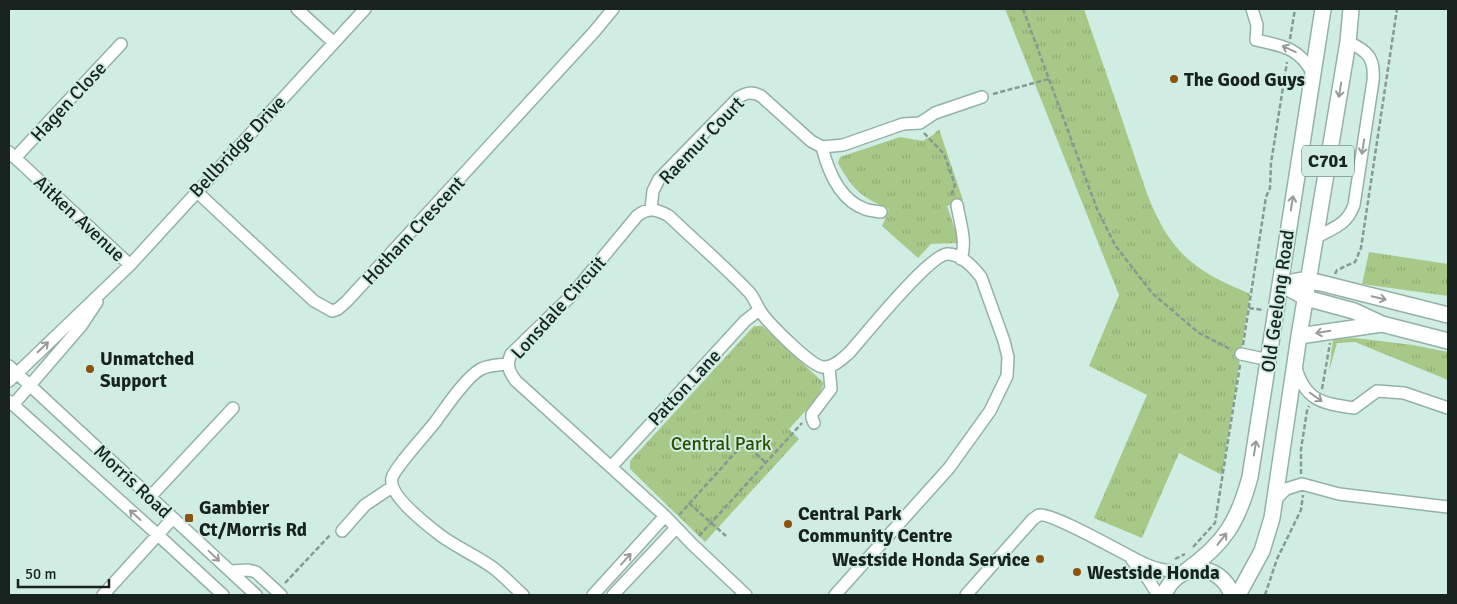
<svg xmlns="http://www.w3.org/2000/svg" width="1457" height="604" font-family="Signika,sans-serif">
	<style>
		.grass { fill: url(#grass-tufts) }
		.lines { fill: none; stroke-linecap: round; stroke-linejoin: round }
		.minor-casing { stroke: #94b1a7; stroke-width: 14 }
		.major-casing { stroke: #94b1a7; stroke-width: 18 }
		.path { stroke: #849a92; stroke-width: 2.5; stroke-dasharray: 5 2.5; stroke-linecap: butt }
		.minor { stroke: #fff; stroke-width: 11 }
		.major { stroke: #fff; stroke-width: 15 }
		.oneway { stroke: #979c9a }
		.poi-dot { fill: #8d530d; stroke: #cfede3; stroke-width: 2 }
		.labels { text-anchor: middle; stroke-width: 4; stroke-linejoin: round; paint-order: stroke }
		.shield { fill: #cfede3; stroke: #4f605a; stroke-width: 1 }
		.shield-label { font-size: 18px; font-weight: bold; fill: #18231f }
		.poi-label { font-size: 19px; font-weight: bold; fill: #18231f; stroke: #cfede3; text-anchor: start }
		.street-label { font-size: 19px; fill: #18231f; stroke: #cfede3 }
		.park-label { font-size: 19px; fill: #304c01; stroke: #cfede3 }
	</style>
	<defs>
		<pattern id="grass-tufts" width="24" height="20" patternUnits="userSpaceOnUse" patternTransform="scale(1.25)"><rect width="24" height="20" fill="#a8c888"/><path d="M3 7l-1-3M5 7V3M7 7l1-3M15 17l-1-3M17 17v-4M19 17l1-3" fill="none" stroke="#90ac75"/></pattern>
	</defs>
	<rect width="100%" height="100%" fill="#cfede3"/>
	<path class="grass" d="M1005,9H1084C1099,53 1115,98 1130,143C1142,177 1151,215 1174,244C1193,269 1222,282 1250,294L1222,475L1179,453L1142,538L1094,518L1147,395L1089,366L1119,295Z
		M939,129L963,200L947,206L959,241L957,243L931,244L918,258L882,226L889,209C861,197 853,190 838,163L840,157L900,137L923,141L933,135Z
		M1369,252L1448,264V296L1362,284Z
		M754,326H762L824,383L818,397L789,429L799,439L705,542L630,469V461Z
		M1355,338L1413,345L1448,352V380L1355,342L1337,343L1329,371L1333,339Z"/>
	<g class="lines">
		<defs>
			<path id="minor" d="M297,9L333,42
				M1252,9L1257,25L1256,40C1282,46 1298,47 1312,72
				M822,147C828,171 840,200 865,209C870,211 876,211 881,212
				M9,152L130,265
				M15,158L121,44
				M196,191L314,301L332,311L338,309L347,301L594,32L613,9
				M957,205C960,223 967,241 961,259
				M651,209L653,191L659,179L739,97C748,92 752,92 761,96L811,141L822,147L843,145L903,124L920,123L935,113L982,97
				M1315,238C1333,228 1347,225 1354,205L1373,81C1375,58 1368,51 1348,42
				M1241,354L1269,360
				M508,364C499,365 489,365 481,369C466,377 446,407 436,421C427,433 395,467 392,478C388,495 427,525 440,535C456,547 475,555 492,567C503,575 513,586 523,595
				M1295,365C1305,401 1321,403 1354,408L1377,391L1404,393L1448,408
				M9,366L256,595
				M9,381L130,265L365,9
				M9,401L158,535L223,595
				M13,405L81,326L97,302
				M814,423L812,418V414L831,389L829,367
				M611,467L745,321L759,310
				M150,497L233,408
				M1275,503L1278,497L1286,489L1302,484L1339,494L1448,507
				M342,531L365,505L392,487
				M1132,560L1148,579L1158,595
				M231,571L248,570L256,572L281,595
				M103,595L173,518
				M593,595L665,516
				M613,595L676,528
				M746,595L692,544L665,516L516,381C509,372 506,365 511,354L570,297L637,216C648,207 657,209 669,216C695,241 722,264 747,290C754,296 756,305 761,312C769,324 811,366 823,367C833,368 842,359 849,353C865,335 928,256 947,254C960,253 974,268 981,277L1004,341L1008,357L1007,376L990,411L949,468L835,595
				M966,595L1033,519C1035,518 1037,516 1039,515C1052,512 1129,557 1145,564C1157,570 1170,571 1183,572"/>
			<path id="major" d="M1281,284L1306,298L1354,311L1382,324L1448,341
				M1281,284L1302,280L1321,283L1448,315
				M1299,336L1382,324
				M1186,571C1224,544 1238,522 1250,477L1323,9
				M1164,595C1177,561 1220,561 1232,595
				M1238,595L1262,551L1272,518L1299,336L1348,42L1351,9"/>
		</defs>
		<use href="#minor" class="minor-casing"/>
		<use href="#major" class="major-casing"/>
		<path class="path" d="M1023,9L1097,209L1115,245L1152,293L1199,333L1232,350
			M1290,39L1295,9
			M993,94L1049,79
			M924,133L944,154L955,185L951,196
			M1335,274L1337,270L1355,262L1361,248L1397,9
			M1249,308L1264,310
			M1243,345L1266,197L1270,188L1271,163L1287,62
			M1322,389L1330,343
			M1301,474V449L1307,411L1309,406
			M689,503L726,536
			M679,515L744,443L765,462
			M699,536L802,423
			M1193,547L1215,523L1240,365
			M1175,559L1185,554
			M285,583L331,534
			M1265,595L1277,559L1301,510L1303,495"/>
		<use href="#minor" class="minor"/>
		<use href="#major" class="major"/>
	</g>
	<defs><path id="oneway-shaft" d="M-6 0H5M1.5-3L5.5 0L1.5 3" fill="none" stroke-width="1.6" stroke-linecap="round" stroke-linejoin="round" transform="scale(1.25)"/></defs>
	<g class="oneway">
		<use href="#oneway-shaft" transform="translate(1289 49) rotate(-155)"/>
		<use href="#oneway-shaft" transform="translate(1340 90) rotate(99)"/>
		<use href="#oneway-shaft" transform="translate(1363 147) rotate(99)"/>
		<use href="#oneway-shaft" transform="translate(1292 203) rotate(-81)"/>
		<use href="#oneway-shaft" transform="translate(1379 298) rotate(14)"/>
		<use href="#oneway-shaft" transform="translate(1323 332) rotate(170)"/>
		<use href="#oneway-shaft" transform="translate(43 347) rotate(-44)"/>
		<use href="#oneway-shaft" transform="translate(1316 397) rotate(35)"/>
		<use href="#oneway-shaft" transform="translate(1255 448) rotate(-81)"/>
		<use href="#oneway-shaft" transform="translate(135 515) rotate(-138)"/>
		<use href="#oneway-shaft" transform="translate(1222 539) rotate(-52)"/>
		<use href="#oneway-shaft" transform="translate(214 556) rotate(43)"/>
		<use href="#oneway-shaft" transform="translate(626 559) rotate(-48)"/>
	</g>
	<g class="poi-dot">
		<circle cx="1174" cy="79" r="5"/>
		<circle cx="90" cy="369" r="5"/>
		<rect x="184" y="513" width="10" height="10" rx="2.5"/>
		<circle cx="788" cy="524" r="5"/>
		<circle cx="1040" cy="559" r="5"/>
		<circle cx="1077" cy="572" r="5"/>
	</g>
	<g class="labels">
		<rect class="shield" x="1302" y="145.5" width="52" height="31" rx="4"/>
		<g class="shield-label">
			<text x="1328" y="167">C701</text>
		</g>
		<g class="poi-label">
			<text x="1184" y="86">The Good Guys</text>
			<text x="100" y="365">Unmatched<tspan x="100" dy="22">Support</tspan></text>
			<text x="199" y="514">Gambier<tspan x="199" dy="22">Ct/Morris Rd</tspan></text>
			<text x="798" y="520">Central Park<tspan x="798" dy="22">Community Centre</tspan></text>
			<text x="1030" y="566" text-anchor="end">Westside Honda Service</text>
			<text x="1087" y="579">Westside Honda</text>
		</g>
		<g class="street-label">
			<text transform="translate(68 101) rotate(-47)" y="7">Hagen Close</text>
			<text transform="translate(701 140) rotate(-46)" y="7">Raemur Court</text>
			<text transform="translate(237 146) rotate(-47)" y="7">Bellbridge Drive</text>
			<text transform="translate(80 218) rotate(43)" y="7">Aitken Avenue</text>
			<text transform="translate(413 230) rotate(-47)" y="7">Hotham Crescent</text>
			<text transform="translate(1277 301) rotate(-82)" y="7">Old Geelong Road</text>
			<text transform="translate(558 307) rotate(-48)" y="7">Lonsdale Circuit</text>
			<text transform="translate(684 387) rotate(-47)" y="7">Patton Lane</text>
			<text transform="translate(133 481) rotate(43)" y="7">Morris Road</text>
		</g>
		<g class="park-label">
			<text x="721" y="450">Central Park</text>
		</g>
	</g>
	<rect width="1457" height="604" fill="none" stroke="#18231f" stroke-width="20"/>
	<path d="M18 579v8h91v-8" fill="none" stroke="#18231f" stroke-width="2.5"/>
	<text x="25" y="579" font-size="15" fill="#18231f" stroke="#cfede3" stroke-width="4" paint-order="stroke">50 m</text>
</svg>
